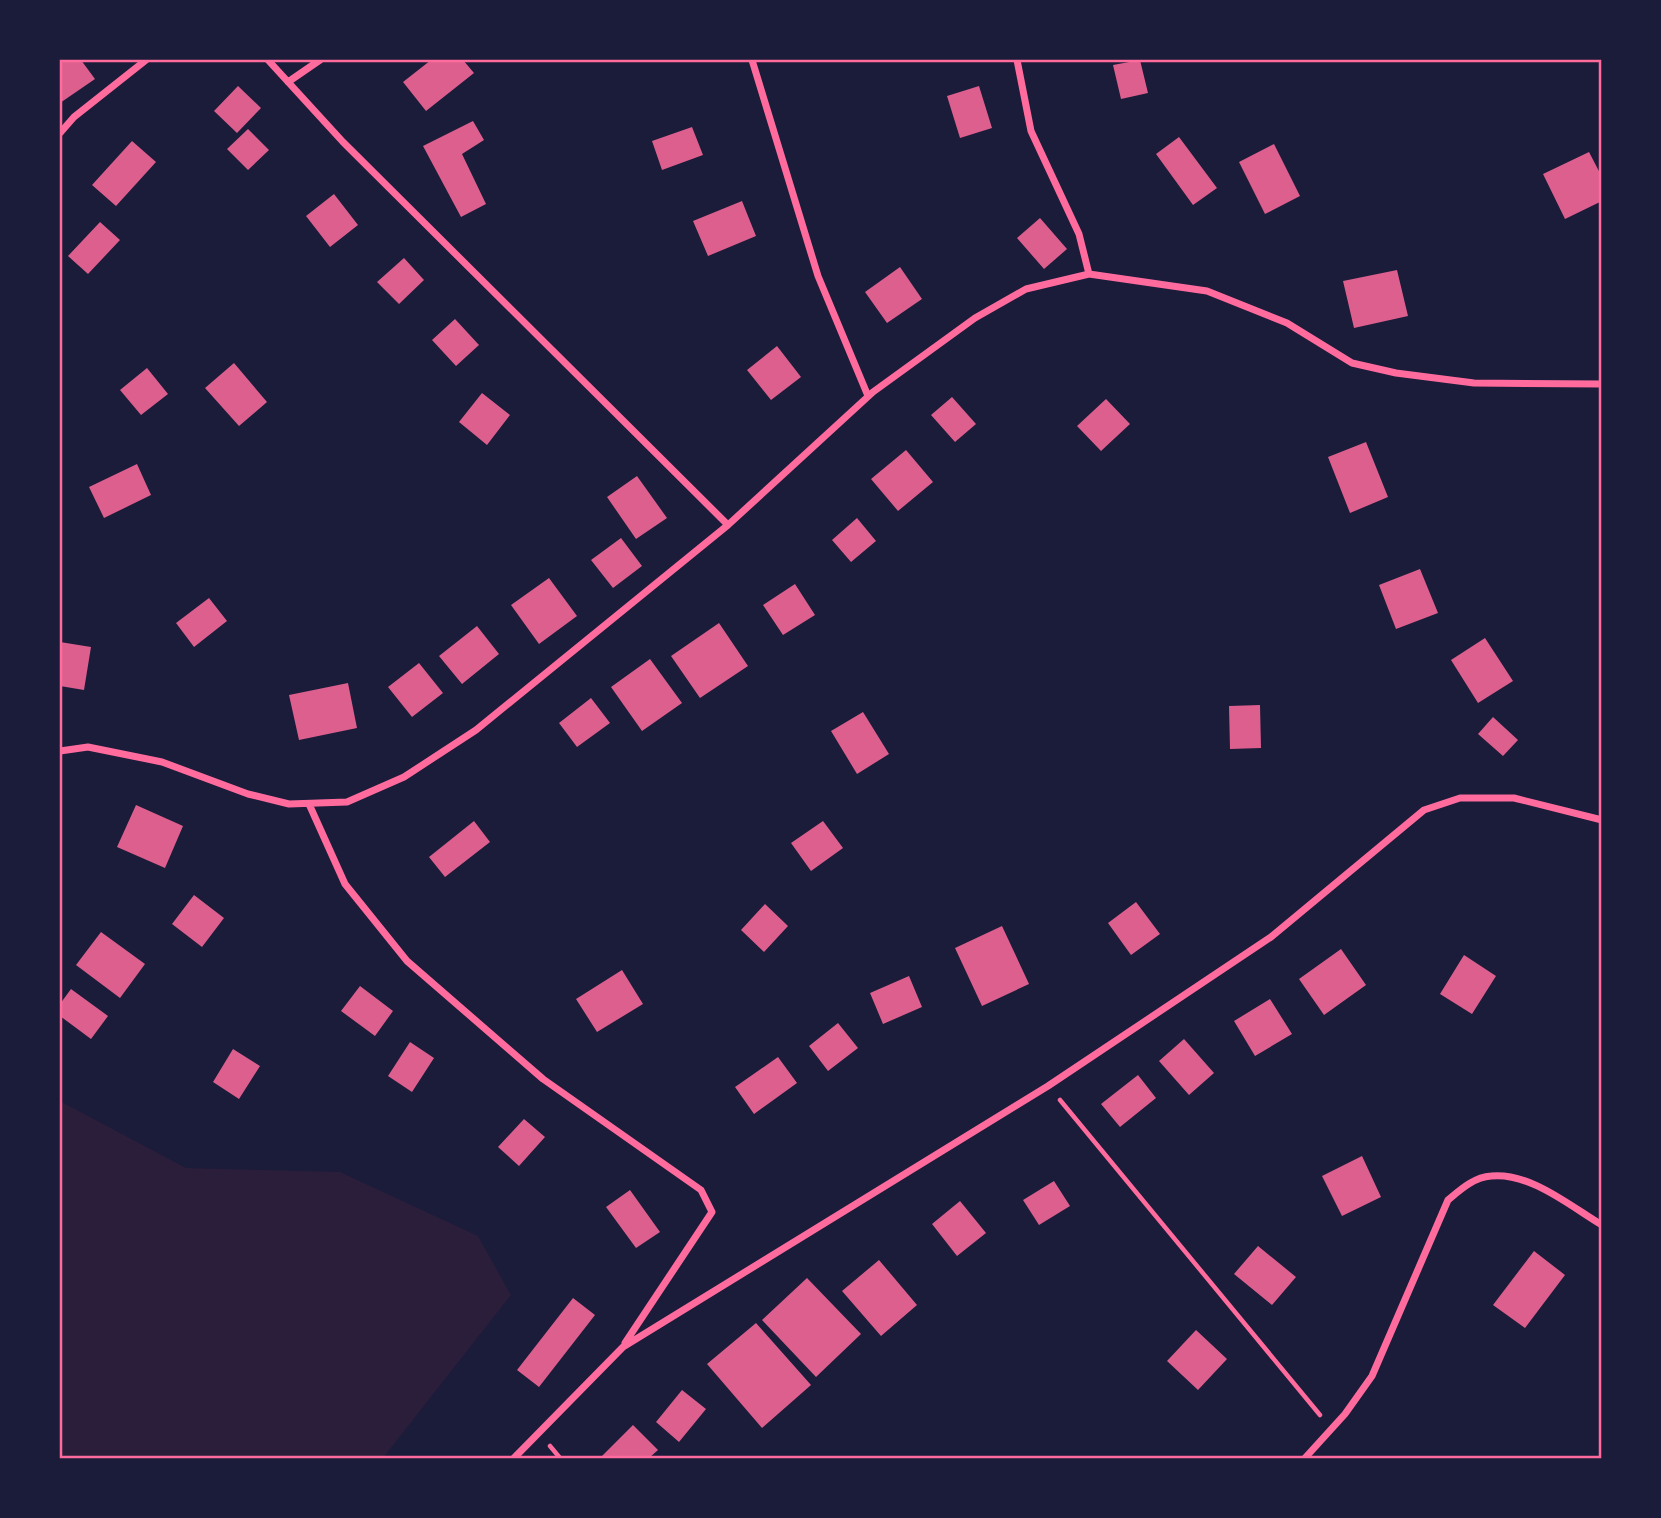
<svg xmlns="http://www.w3.org/2000/svg" width="1661" height="1518" font-family="'Crimson Pro',serif">
	<style>
		.green { fill: #2a1e3b }
		.building { fill: #dd5f8e }
		.lines { fill: none; stroke-linecap: round; stroke-linejoin: round }
		.path { stroke: #ff6b9d; stroke-width: 4.5 }
		.minor { stroke: #ff6b9d; stroke-width: 7 }
		.neatline { fill: none; stroke: #ff6b9d; stroke-width: 2.5 }
	</style>
	<rect width="100%" height="100%" fill="#1b1b3a"/>
	<path class="green" d="M60,1101L186,1168L340,1172L478,1236L511,1295L383,1458H60Z"/>
	<path class="building" d="M65,60H81L95,79L60,103V63Z
		M431,60H463L474,73L426,111L403,82Z
		M1140,60L1148,93L1121,99L1113,65Z
		M238,86L261,108L237,133L214,111Z
		M979,86L992,128L960,138L947,96Z
		M473,121L484,140L462,154L486,204L461,217L423,146Z
		M692,127L703,155L662,170L652,141Z
		M248,129L269,150L248,170L227,149Z
		M1179,137L1217,188L1193,205L1156,154Z
		M132,141L156,162L116,206L92,185Z
		M1274,144L1300,196L1265,214L1239,162Z
		M1589,152L1602,177V201L1565,219L1543,174Z
		M334,194L358,225L330,247L306,216Z
		M742,201L756,236L708,256L693,221Z
		M1040,218L1067,249L1044,269L1017,238Z
		M100,222L120,240L88,274L68,256Z
		M404,258L424,280L399,304L377,282Z
		M900,267L922,299L887,323L865,292Z
		M1397,270L1408,316L1354,328L1343,281Z
		M455,319L479,345L456,366L432,340Z
		M777,346L801,377L771,400L747,370Z
		M234,363L267,402L239,426L205,388Z
		M147,368L168,394L141,415L120,390Z
		M482,393L510,415L487,445L459,422Z
		M952,397L976,424L955,442L931,415Z
		M1106,399L1130,424L1101,451L1077,426Z
		M1366,442L1388,497L1350,513L1328,457Z
		M906,450L933,482L898,511L871,479Z
		M137,464L151,495L104,518L89,487Z
		M637,476L667,518L636,539L607,497Z
		M857,518L876,541L851,562L832,540Z
		M621,538L642,566L613,588L591,560Z
		M1420,569L1438,613L1396,629L1379,585Z
		M549,578L577,616L539,644L511,605Z
		M795,584L815,615L783,635L763,605Z
		M209,598L227,621L194,647L176,623Z
		M719,623L748,666L700,698L671,656Z
		M477,626L499,654L462,684L439,656Z
		M1485,638L1513,681L1478,703L1451,660Z
		M60,642L91,647L84,690L60,686Z
		M650,659L682,703L642,731L611,687Z
		M419,663L443,693L412,717L388,687Z
		M348,683L357,728L299,740L289,695Z
		M591,698L610,723L577,747L559,723Z
		M1260,705L1261,748L1230,749L1229,706Z
		M863,712L889,754L857,774L831,731Z
		M1493,717L1518,740L1503,756L1478,734Z
		M136,805L183,826L165,868L117,847Z
		M474,821L490,842L445,877L429,857Z
		M823,821L843,848L811,871L791,843Z
		M194,895L224,918L202,947L172,924Z
		M1136,902L1160,934L1131,955L1108,923Z
		M765,904L788,926L764,952L741,930Z
		M1002,926L1029,984L982,1006L955,948Z
		M101,932L145,964L120,998L76,965Z
		M1341,949L1366,985L1324,1015L1299,979Z
		M1464,955L1496,976L1472,1014L1440,994Z
		M622,970L643,1004L597,1032L576,999Z
		M909,976L922,1007L883,1024L870,993Z
		M360,986L393,1011L375,1036L341,1011Z
		M71,989L108,1016L91,1039L60,1016V1004Z
		M1270,999L1292,1034L1255,1056L1234,1021Z
		M838,1023L858,1048L828,1071L809,1046Z
		M1184,1039L1214,1073L1189,1095L1159,1061Z
		M410,1042L434,1058L412,1092L388,1076Z
		M233,1049L260,1066L239,1099L213,1082Z
		M778,1057L797,1083L754,1114L735,1087Z
		M1138,1075L1156,1098L1120,1127L1101,1104Z
		M524,1119L545,1137L519,1166L498,1147Z
		M1362,1156L1381,1197L1342,1216L1322,1176Z
		M1054,1181L1070,1206L1039,1225L1023,1200Z
		M630,1190L660,1232L636,1248L606,1207Z
		M960,1201L986,1233L957,1256L932,1224Z
		M1258,1246L1296,1277L1272,1305L1234,1274Z
		M1534,1251L1565,1275L1525,1328L1493,1305Z
		M879,1260L917,1305L881,1336L842,1291Z
		M807,1278L861,1334L816,1377L762,1320Z
		M573,1298L595,1315L539,1387L517,1370Z
		M756,1323L811,1385L762,1428L707,1364Z
		M1196,1330L1227,1359L1198,1390L1167,1361Z
		M682,1390L706,1409L679,1442L656,1422Z
		M633,1425L658,1450L649,1458H600Z"/>
	<g class="lines">
		<path class="path" d="M1060,1100L1320,1415
			M550,1446L560,1458"/>
		<path class="minor" d="M268,60L343,142L728,525
			M752,60L818,276L868,396
			M1017,60L1031,131L1079,234L1089,274
			M288,82L320,60
			M60,133L74,117L146,60
			M60,751L88,747L162,762L248,794L289,804L347,802L404,777L476,730L728,525L873,392L975,318L1026,289L1089,274L1207,291L1287,323L1352,363L1396,373L1474,383L1602,384
			M309,804L345,884L407,961L543,1079L701,1190L712,1212L625,1343
			M514,1458L623,1347L1048,1086L1271,937L1424,810L1460,798H1514L1602,820
			M1305,1458L1345,1414L1372,1376L1448,1200C1460,1190 1474,1177 1491,1176C1530,1172 1570,1206 1602,1225"/>
	</g>
	<rect width="1661" height="1518" fill="none" stroke="#1b1b3a" stroke-width="122"/>
	<rect x="61" y="61" width="1539" height="1396" class="neatline"/>
</svg>
